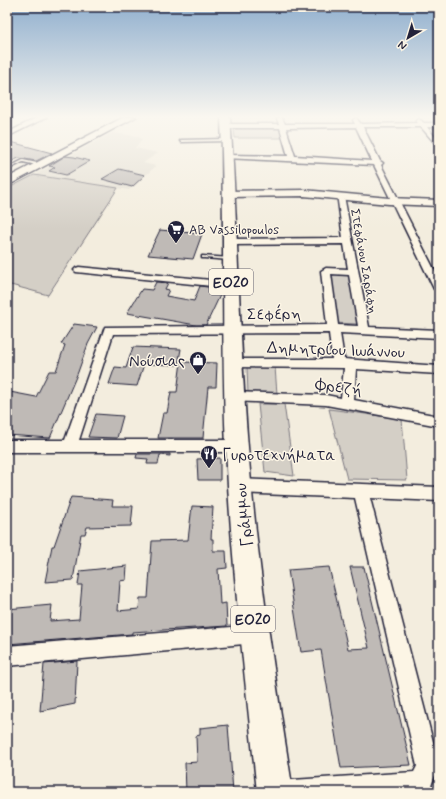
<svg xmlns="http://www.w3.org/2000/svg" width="446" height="799" font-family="Mynerve,sans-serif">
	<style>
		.built { fill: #e3ded2 }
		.green { fill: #d4cfc6; stroke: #7b7880 }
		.building { fill: #bfbab6; stroke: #22223b }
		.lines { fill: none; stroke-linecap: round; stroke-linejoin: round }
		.service-casing { stroke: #22223b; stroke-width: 3 }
		.minor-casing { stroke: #22223b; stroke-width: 3 }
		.tertiary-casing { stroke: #22223b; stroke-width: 3 }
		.primary-casing { stroke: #22223b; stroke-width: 3 }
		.service { fill: #fcf5e5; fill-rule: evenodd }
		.minor { fill: #fcf5e5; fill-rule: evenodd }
		.tertiary { fill: #fcf5e5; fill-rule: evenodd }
		.primary { fill: #fcf5e5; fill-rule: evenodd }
		.labels { text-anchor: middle; stroke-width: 3; stroke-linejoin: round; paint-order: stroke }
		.far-poi-label { font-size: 13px; fill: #22223b; stroke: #fcf5e5; text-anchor: start }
		.far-street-label { font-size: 13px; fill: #22223b; stroke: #fcf5e5 }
		.shield { fill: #fcf5e5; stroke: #63616e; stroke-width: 1 }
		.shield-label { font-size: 15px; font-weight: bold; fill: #22223b }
		.street-label { font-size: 16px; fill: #22223b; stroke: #fcf5e5 }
		.poi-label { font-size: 16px; fill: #22223b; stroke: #fcf5e5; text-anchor: end }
	</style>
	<rect width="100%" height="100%" fill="#f3edde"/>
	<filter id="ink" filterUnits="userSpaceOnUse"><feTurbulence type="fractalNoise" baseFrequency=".025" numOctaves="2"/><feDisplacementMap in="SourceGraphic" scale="8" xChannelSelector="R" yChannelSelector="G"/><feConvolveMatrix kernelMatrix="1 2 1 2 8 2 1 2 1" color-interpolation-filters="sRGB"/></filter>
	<g filter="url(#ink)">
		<path class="built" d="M112,133L137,136L142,139L135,148L158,153L143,163L156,166L129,190L34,175Z"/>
		<path class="green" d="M234,128H279L282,138H235Z
			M34,175L118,188L48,295L7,284V189Z
			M329,273L350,275L358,324L334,323Z
			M247,367H275L277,394H248Z
			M258,404H284L294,476L265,472Z
			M329,409L402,419L407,480L347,479Z"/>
		<path class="building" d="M7,141L52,153L36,161L19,158L7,163Z
			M65,156L74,157L90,161L66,175L49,171L55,167L49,166Z
			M119,169L145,175L132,187L102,179Z
			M160,230L202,234L193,259L148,255Z
			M156,282L168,283L165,289L169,290L166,296L194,301L200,286L222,289V291L206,325H196L127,313L142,289L152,290Z
			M74,324L97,327L88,344L78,372L50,438L7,435V396L10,392L36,397L49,371H56L65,345L61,344Z
			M133,347L181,349L178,365L144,364L137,386L109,384L115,367L126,368Z
			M181,362L217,363L216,387H208L203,438H158L163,413H167L171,392H177Z
			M96,414L123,416L117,438L88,437Z
			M137,454H170V456L160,455L158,464H147L148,459L136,458Z
			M220,458V480H198L197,459Z
			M71,497L113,500L112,506H133L131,526L87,527L85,534H81L73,580L45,582L52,546H54Z
			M192,506L213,507L211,539H213V551H226L227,568L218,569L220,604L226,603L227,626L147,631L132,632V634L7,644V609L52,605L50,621L79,619L82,585H78L80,571L127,566L126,580L120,581L118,611L139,609L140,598H148L152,541L188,540Z
			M329,567L348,649L369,648L350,567H364L411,765L341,768L321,650L301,652L288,570Z
			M77,661L75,704L40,711L44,664Z
			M228,725L233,792H186L185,763L197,762L196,736L200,735V728Z"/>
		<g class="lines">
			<defs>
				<path id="service" d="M226,139L227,141L181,142L180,141L181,140Z
					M23,160L42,164L43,165L41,166L23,162L7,170V168Z
					M202,256L230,258L232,259L230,260L204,258H202Z"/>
				<path id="minor" d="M38,117H47L7,137V133Z
					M279,117L282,118L285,124H355L353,120L356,118L361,124L418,123L416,121L419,119L424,123H439V127H427L439,142V148L421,127H363L380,161L383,163L381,165L439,279V292L434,289L374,165L225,158L224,157L227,155L288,156L280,128H226L223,126L226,124H279L277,119ZM356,127L372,161L295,156L286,128Z
					M337,194L344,196L369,327L439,330V338L340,333L344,359L439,366V374L356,369L354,400L439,416V426L326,405L229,401L228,397L229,393L234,392L326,395L341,398L344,368L233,367L229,366L227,363L229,360L233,359H332L329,333L113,334L79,440H237L242,442L244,446L242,450L237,452H7V440H65L105,327L327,325L321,271L326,268L348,269L344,244L230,245L225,242L230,239L343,238ZM331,274L349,275L358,326L338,325Z
					M79,267L231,282L236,285L231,288L76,272L74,270L76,268Z
					M239,479L439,487V501L370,498L439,765L429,791L266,792L269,784L277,781L414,772L417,766L355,498L239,493L234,491L231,486L234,481Z
					M255,625L262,627L264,634L262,641L255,643L7,666V646Z"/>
				<path id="tertiary" d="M304,190L389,198L439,200V206L389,204L304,196L228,197L223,194L228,191Z"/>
				<path id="primary" d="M124,117H136L7,186V178Z
					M221,117H230C238,227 239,338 248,447C257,563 275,677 293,792H257C245,677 231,562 226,447C221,337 225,227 221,117Z"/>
			</defs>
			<use href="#service" class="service-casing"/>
			<use href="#minor" class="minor-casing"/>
			<use href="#tertiary" class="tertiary-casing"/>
			<use href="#primary" class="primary-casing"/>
			<use href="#service" class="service"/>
			<use href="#minor" class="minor"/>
			<use href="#tertiary" class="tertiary"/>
			<use href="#primary" class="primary"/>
		</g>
	</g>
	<linearGradient id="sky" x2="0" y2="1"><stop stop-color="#90afce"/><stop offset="0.51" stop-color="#faf7f0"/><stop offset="1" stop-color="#faf7f0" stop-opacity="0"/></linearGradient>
	<rect width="446" height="229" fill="url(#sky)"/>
	<defs>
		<symbol id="supermarket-pin" viewBox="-11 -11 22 30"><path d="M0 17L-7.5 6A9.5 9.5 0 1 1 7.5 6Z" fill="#22223b" stroke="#fcf5e5"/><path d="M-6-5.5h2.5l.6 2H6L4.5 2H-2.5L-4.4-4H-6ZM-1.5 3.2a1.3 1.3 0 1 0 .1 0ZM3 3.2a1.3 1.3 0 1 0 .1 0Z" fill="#fff"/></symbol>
		<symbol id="shop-pin" viewBox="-11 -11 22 30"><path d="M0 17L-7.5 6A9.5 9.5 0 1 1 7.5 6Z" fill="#22223b" stroke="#fcf5e5"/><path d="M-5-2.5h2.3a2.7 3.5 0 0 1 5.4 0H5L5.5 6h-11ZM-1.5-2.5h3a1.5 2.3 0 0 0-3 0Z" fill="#fff"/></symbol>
		<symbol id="restaurant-pin" viewBox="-11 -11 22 30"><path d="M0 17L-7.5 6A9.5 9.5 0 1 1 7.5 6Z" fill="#22223b" stroke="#fcf5e5"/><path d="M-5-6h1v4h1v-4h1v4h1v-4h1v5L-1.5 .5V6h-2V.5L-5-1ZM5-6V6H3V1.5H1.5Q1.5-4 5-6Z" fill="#fff"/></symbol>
	</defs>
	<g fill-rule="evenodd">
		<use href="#supermarket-pin" x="166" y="219" width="20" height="27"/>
		<use href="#shop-pin" x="188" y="350" width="20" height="27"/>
		<use href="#restaurant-pin" x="199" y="444" width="20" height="27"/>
	</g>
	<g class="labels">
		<g class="far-poi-label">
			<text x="189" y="234">AB Vassilopoulos</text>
		</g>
		<g class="far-street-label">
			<text transform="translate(365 261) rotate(80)" y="5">Στεφάνου Σαράφη</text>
		</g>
		<g class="shield">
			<rect x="209" y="269" width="44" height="26" rx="3"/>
			<rect x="231" y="606" width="44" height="26" rx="3"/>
		</g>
		<g class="shield-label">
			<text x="231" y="287">ΕΟ20</text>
			<text x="253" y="624">ΕΟ20</text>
		</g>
		<g class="street-label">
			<text transform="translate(274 313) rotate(-1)" y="6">Σεφέρη</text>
			<text transform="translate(336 349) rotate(2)" y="6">Δημητρίου Ιωάννου</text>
			<text transform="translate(339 386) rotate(7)" y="6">Φρεζή</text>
			<text transform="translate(243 515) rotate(-96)" y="6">Γράμμου</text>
		</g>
		<g class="poi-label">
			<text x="185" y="366">Νούσιας</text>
			<text x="222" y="460" text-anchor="start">Γυροτεχνήματα</text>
		</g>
	</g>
	<rect width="446" height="799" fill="none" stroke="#fcf5e5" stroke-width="24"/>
	<rect x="12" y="12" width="422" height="775" fill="none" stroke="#22223b" stroke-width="1.5" filter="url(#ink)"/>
	<g transform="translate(408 38) rotate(218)" stroke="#fcf5e5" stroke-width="3" paint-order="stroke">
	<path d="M0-3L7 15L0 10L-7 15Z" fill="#22223b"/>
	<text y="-6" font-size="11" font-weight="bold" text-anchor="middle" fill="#22223b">N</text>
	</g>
</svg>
